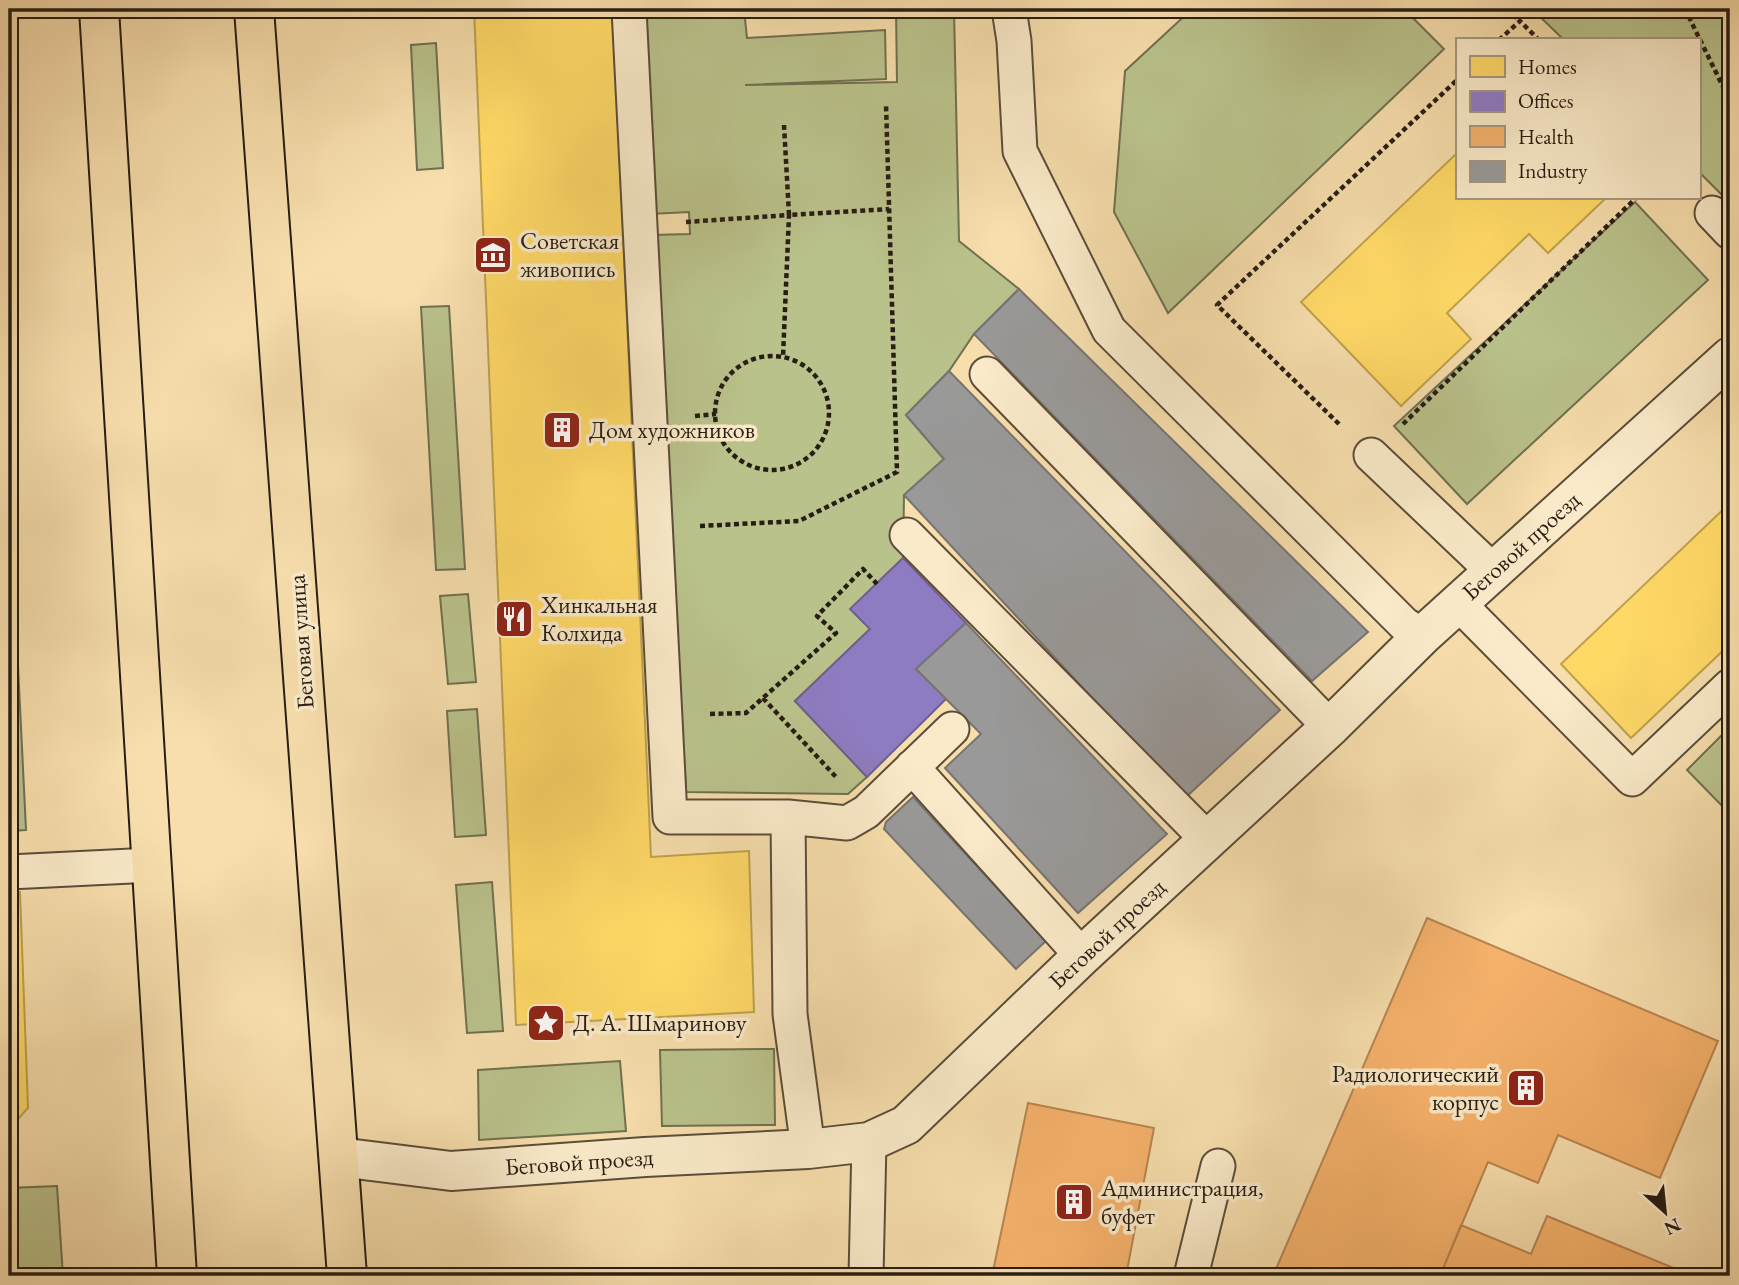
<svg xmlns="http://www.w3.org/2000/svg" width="1739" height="1285" font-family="'EB Garamond',serif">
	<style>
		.green { fill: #bac28b; stroke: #707050; stroke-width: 2 }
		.homes { fill: #ffd966; stroke: #bea14d; stroke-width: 2 }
		.offices { fill: #8e7cc3; stroke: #6f608e; stroke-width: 2 }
		.health { fill: #f6b26b; stroke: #b88551; stroke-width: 2 }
		.industry { fill: #999; stroke: #777471; stroke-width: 2 }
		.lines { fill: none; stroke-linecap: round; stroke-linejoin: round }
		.service-casing { stroke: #5b4d3a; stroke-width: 37 }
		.minor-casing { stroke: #5b4d3a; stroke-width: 42 }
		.primary-casing { stroke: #271d14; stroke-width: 42 }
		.path { stroke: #271d14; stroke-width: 4.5; stroke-dasharray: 5 3.5; stroke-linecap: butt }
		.service { stroke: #faeac9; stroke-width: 33 }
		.minor { stroke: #faeac9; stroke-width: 38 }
		.primary { stroke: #f7deac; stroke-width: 38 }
		.labels { text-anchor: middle; stroke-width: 7; stroke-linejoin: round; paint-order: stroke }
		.poi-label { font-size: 24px; fill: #271d14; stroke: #faeac9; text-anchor: start }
		.street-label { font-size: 24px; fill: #271d14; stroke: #faeac9 }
	</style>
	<rect width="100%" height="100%" fill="#f7deac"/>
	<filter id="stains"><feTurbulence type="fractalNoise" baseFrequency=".00286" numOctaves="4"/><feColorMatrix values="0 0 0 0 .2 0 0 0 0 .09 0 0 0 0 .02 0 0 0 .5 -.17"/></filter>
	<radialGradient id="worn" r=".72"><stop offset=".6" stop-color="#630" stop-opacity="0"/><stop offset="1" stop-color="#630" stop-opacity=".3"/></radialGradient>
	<path class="green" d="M688,9H744L747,38L885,30L886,79L745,85L897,82L896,9H954L959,241L1019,289L974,334L949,371L906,415L944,459L904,495L903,558L851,609L870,629L795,701L867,777L848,794L686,792L652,235L690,234L689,212L650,214L636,13Z
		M1192,9H1404L1444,49L1168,313L1114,212L1125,71Z
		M1532,9H1730V195L1726,199L1699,172V40H1564Z
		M436,43L443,168L417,170L411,45Z
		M1635,202L1708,280L1467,504L1394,426Z
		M449,306L465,569L436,570L421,307Z
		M9,481L26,830L9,831Z
		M468,594L476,682L448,684L440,596Z
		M477,709L486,835L455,837L447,711Z
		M1730,727V814L1687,770Z
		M492,882L503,1031L467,1033L456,885Z
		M774,1049L775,1125L662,1126L660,1050Z
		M620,1061L626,1131L479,1140L478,1070Z
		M57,1186L63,1276H9V1188Z"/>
	<path class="homes" d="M474,9H613L651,857L749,851L754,1012L516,1025Z
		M1457,153V198H1606L1548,253L1529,234L1447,313L1471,339L1401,406L1301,302Z
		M1730,503V644L1631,738L1561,664Z
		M20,892L28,1108L9,1129V893Z"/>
	<path class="offices" d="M903,558L966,623L916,669L946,699L867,777L795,701L870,629L850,609Z"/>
	<path class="health" d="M1427,918L1718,1041L1660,1178L1558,1135L1538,1183L1488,1162L1440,1276H1273Z
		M1028,1103L1154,1128L1126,1276H992Z
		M1547,1216L1693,1276H1440L1461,1225L1531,1254Z"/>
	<path class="industry" d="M1019,289L1368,632L1312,681L974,334Z
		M949,371L1280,710L1185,798L904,495L944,459L906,415Z
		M966,623L1167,834L1078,913L945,768L981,734L916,669Z
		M913,797L1046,941L1016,969L884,829L886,822Z"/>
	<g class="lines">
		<defs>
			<path id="service" d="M629,9L670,817H788L790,1014L808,1149
				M1009,9L1014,41L1020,151L1109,330L1404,624L1422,636
				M1712,213L1730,232
				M987,374L1330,727
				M1371,455L1493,571
				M907,535L1208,840
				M1458,603L1632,779L1730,686
				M912,767L1082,956
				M788,817L847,823L866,812L952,729
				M9,872L152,865
				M866,1276L869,1142
				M1191,1276L1218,1166"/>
			<path id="minor" d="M339,1157L451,1171L645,1157L808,1149L869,1142L906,1125L1082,956L1330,727L1422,636L1730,357"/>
			<path id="primary" d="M99,9L177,1276
				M254,9L347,1276"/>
		</defs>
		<use href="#service" class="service-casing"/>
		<use href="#minor" class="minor-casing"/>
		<use href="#primary" class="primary-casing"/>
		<path class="path" d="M1507,9L1520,21
			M1685,9L1730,101
			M1499,40L1520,21L1539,40
			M784,125L789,215L889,209
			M9,182H16
			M686,222L789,215L783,357
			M715 413a57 57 0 1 1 114 0a57 57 0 1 1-114 0Z
			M695,416L716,414
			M1339,424L1217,305L1457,80
			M1403,424L1636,198
			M700,526L799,521L897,472L886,104
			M763,698L836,777
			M710,714L746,713L836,633L817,616L863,569L877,584
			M616,1276L822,1271"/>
		<use href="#service" class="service"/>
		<use href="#minor" class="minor"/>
		<use href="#primary" class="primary"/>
	</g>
	<defs>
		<symbol id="museum-square" viewBox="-11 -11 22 22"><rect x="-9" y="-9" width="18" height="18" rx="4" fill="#8f2418" stroke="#faeac9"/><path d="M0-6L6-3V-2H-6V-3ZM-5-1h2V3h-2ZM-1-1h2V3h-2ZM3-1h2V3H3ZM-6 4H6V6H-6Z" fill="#fff"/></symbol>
		<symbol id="building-square" viewBox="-11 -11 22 22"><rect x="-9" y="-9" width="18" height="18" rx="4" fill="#8f2418" stroke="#faeac9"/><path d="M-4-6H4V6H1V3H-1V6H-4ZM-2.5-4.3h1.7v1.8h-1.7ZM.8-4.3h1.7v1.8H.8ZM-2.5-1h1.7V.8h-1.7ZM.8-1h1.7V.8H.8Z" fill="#fff"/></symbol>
		<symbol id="restaurant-square" viewBox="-11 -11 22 22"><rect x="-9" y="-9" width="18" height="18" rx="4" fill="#8f2418" stroke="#faeac9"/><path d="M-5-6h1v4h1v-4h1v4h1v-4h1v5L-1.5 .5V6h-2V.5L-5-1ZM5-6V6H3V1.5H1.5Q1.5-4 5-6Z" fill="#fff"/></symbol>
		<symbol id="sight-square" viewBox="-11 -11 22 22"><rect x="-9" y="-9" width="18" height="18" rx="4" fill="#8f2418" stroke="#faeac9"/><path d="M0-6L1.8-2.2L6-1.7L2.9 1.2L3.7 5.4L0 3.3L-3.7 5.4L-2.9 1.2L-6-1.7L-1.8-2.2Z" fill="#fff"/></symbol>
	</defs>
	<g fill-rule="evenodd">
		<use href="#museum-square" x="471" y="233" width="44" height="44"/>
		<use href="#building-square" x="540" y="408" width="44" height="44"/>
		<use href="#restaurant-square" x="492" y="597" width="44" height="44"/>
		<use href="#sight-square" x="524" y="1001" width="44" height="44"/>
		<use href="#building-square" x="1504" y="1066" width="44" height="44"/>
		<use href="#building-square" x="1052" y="1180" width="44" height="44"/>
	</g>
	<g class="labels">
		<g class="poi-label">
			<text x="520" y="249">Советская<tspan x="520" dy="28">живопись</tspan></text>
			<text x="589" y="438">Дом художников</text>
			<text x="541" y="613">Хинкальная<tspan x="541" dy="28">Колхида</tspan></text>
			<text x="573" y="1031">Д. А. Шмаринову</text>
			<text x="1499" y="1082" text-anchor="end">Радиологический<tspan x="1499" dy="28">корпус</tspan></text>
			<text x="1101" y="1196">Администрация,<tspan x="1101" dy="28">буфет</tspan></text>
		</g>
		<g class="street-label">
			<text transform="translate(1521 546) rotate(-42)" y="8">Беговой проезд</text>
			<text transform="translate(301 642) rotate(-94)" y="8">Беговая улица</text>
			<text transform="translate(1107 934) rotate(-43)" y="8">Беговой проезд</text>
			<text transform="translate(579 1162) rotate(-4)" y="8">Беговой проезд</text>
		</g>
	</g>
	<rect width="1739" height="1285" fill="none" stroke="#f7deac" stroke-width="35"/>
	<rect x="10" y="10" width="1718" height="1264" fill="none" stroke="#271d14" stroke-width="3.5"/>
	<rect x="18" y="18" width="1704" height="1250" fill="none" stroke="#271d14" stroke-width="2"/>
	<rect x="1456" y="38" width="245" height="161" fill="#faeac9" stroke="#a69881" stroke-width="2"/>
	<rect x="1470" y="56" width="35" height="21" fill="#ffd966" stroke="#a69881" stroke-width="2"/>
	<text x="1518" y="74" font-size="21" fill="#271d14">Homes</text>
	<rect x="1470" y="91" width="35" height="21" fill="#8e7cc3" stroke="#a69881" stroke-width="2"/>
	<text x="1518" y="108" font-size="21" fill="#271d14">Offices</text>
	<rect x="1470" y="126" width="35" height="21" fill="#f6b26b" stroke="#a69881" stroke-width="2"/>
	<text x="1518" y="144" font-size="21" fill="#271d14">Health</text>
	<rect x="1470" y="161" width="35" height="21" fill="#999999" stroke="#a69881" stroke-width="2"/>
	<text x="1518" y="178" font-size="21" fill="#271d14">Industry</text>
	<g transform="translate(1665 1212) rotate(153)" stroke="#faeac9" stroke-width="5" paint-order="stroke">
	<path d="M0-5L12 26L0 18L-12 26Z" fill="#271d14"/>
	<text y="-10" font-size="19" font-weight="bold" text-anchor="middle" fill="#271d14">N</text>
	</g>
	<rect width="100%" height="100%" filter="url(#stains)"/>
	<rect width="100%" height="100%" fill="url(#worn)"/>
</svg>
